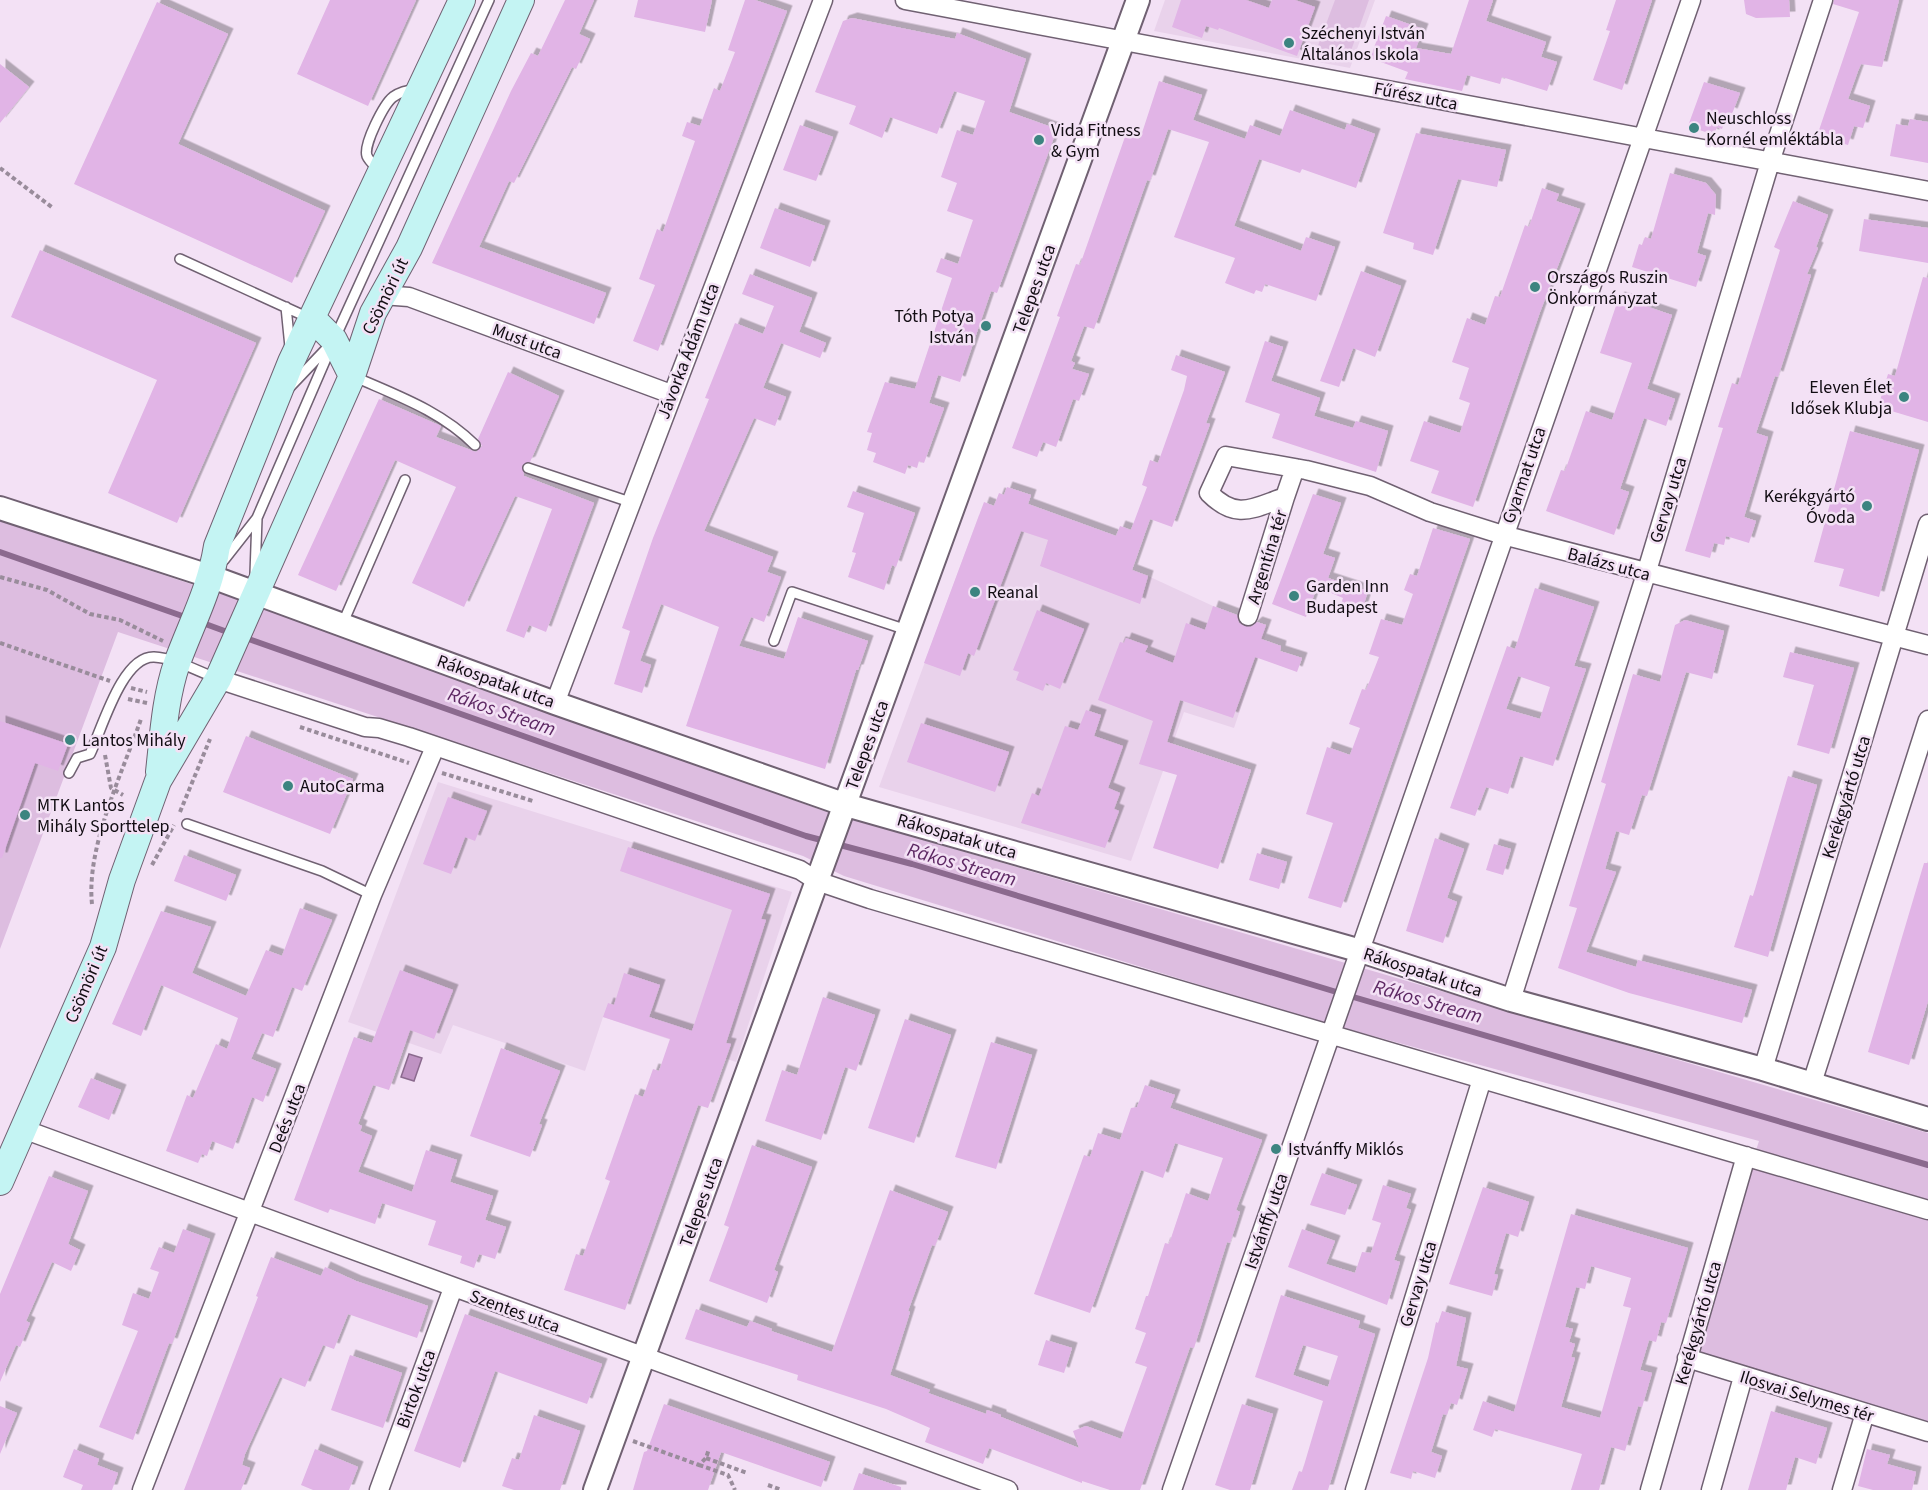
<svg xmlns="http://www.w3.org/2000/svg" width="1928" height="1490" font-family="'Source Sans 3',sans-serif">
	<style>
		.built { fill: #e9d2eb }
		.green { fill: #ddbde0 }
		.water { fill: #bf93c3; stroke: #8b6a8e; stroke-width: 1.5 }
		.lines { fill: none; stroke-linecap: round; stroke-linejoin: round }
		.stream { stroke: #8b6a8e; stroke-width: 6 }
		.building { fill: #e1b4e6; fill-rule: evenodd; filter: url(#shadow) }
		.service-casing { stroke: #706172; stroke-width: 12 }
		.minor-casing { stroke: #706172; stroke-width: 21 }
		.tertiary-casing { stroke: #706172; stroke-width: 26 }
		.secondary-casing { stroke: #706172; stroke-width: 28 }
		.path { stroke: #998c9b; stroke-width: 4; stroke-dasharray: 4.5 3; stroke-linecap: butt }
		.service { stroke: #fff; stroke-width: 9 }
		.minor { stroke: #fff; stroke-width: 18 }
		.tertiary { stroke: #fff; stroke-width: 22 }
		.secondary { stroke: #c4f4f3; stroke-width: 26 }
		.poi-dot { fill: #3c8480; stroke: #f3e1f5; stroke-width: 2 }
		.labels { text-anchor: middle; stroke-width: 5; stroke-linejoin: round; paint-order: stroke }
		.poi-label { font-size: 18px; fill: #110c12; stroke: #f3e1f5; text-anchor: start }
		.street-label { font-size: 18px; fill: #110c12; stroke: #f3e1f5 }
		.water-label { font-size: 20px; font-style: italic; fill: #5d2863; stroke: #f3e1f5 }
	</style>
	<defs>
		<filter id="shadow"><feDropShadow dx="5.5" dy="-5.5" stdDeviation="0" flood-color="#0004"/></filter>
	</defs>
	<rect width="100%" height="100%" fill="#f3e1f5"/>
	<path class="built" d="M1165,0H1375L1350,68L1154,31Z
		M979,515L1148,576L1213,606L1268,627L1234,728L1184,712L1131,861L879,787Z
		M438,782L792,892L736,1062L603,1017L585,1071L453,1025L441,1054L348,1022Z"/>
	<path class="green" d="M1335,0H1369L1347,62L1316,51Z
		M0,521L276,612L821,810L1928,1133V1441L1686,1366L1759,1141L1318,1021L844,876L803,856L118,632L0,949Z"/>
	<path class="water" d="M409,1054L422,1058L414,1081L401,1077Z"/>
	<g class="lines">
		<path class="stream" d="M0,552L188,618
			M200,622L230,633
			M243,637L806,836L912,864L1343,994L1928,1165"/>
	</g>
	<path class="building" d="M330,0H416L368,106L297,74Z
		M565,0H594L579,34L590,39L576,69L572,67L514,183L509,181L479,247L606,293L594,324L432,263L511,91L531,53L538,56Z
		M638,0H712L705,32L634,17Z
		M745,0H755L787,11L658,351L633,341L655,285L639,279L657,229L663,232L695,141L682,136L687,122L700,126L714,88L720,91L735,52L728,50Z
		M1181,0H1246L1269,8L1272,0H1295L1315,7L1297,56L1219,28L1218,30L1206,26L1202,38L1172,27Z
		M1469,0H1493L1486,21L1546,42L1541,57L1557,62L1547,91L1502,77L1500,84L1467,75L1462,91L1405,79L1408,72L1370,58L1386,16L1423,29L1416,48L1451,54Z
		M1616,0H1652L1622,90L1593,80L1610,31L1606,30Z
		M1744,0H1789L1790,17L1756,18L1746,14Z
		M1834,0H1899L1882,67L1861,64L1858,71L1848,99L1870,106L1863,128L1854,126L1848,145L1817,136L1859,12L1833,4Z
		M157,2L228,34L178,144L325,211L292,283L74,184Z
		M852,18L955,39L957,33L1026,59L1009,112L1057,129L997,293L991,291L960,382L938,375L929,403L944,408L924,463L919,461L917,468L908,465L905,474L873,462L876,453L867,450L872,433L867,432L885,382L915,389L952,278L936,272L941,258L958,264L973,220L947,211L957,183L941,177L957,130L973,135L985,101L954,91L937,134L890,117L882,138L849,124L856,106L815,92L843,21Z
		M0,64L29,87L0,123Z
		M1159,81L1202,95L1193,120L1245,139L1250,125L1280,136L1290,110L1345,130L1347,124L1375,134L1356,188L1302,169L1300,173L1259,159L1234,226L1301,251L1306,237L1335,247L1316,301L1265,284L1262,292L1256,290L1254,294L1225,283L1235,258L1174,237L1209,142L1168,129L1150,181L1147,180L1094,329L1084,326L1071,361L1075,363L1072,369L1089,374L1079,401L1073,399L1056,447L1043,442L1037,457L1012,448L1060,317L1057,316L1076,264L1080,265L1126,134L1140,139Z
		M1704,82L1740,93L1732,114L1728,112L1722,129L1717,127L1714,135L1688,126Z
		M1910,119L1928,122V163L1890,156L1896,124L1908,126Z
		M800,125L833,137L816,181L783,170Z
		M1416,133L1506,150L1497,187L1458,179L1433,255L1413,249L1414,243L1383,233Z
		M1670,173L1706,183L1716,195L1715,215L1708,213L1697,253L1706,256L1696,287L1632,267L1639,244L1642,245L1645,237L1651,239Z
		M1542,188L1559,194L1556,201L1580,209L1540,312L1473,507L1431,493L1439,471L1410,461L1424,421L1460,433L1470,403L1459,399L1469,368L1452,362L1467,318L1485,325L1495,296L1500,297L1525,225L1529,227Z
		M1793,201L1828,215L1816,247L1818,248L1807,274L1811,275L1778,377L1775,376L1756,433L1768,437L1744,517L1756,521L1749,543L1726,536L1724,545L1714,543L1710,558L1685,551L1723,428L1718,427L1732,383L1738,385L1780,250L1774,247Z
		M775,208L825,226L810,267L760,248Z
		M1864,219L1928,228V263L1859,251Z
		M40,250L256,343L177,523L108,493L157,380L11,317Z
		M1361,271L1401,286L1375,357L1353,348L1339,387L1320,381Z
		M750,274L812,298L799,332L826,343L820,358L781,343L763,388L786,397L775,426L754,418L704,531L773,557L767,572L781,577L764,622L751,617L739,646L784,659L798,617L868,641L858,670H856L825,769L686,726L719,627L661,604L640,661L651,665L642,693L614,684L630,631L622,628L653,538L709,399L705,398L735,323L763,334L774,306L742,294Z
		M1923,277L1928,278V422L1878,407L1888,374L1895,376Z
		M1619,297L1672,315L1647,389L1675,399L1666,426L1644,418L1620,489L1629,492L1614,535L1546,511L1561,470L1565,471L1586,411L1612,420L1632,363L1600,353Z
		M1265,341L1283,347L1271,381L1320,398L1314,416L1353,428L1356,421L1388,431L1376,472L1272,438L1280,414L1245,402Z
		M1176,355L1225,372L1206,423L1210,424L1172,527L1150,519L1132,570L1148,576L1140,604L1040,566L1048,540L1021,531L974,656L968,653L960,676L924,663L984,502L994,506L999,493L1004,495L1007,487L1031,495L1028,504L1116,536L1120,526L1131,530L1147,487L1142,485L1150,460L1158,463L1184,390L1187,376L1171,370Z
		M508,372L559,396L530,462L522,465L524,476L594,503L546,632L529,625L524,638L506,631L552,509L515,496L464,607L412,583L456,487L395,460L336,591L298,575L379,399L441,426L436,437L476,452L482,446L478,439Z
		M1850,431L1919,450L1879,597L1839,586L1844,569L1814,562Z
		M853,491L915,513L896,567L892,565L884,590L848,577L856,553L852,552L864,513L847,507Z
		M1313,494L1341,503L1323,554L1335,558L1328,578L1368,591L1362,610L1341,604L1343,598L1317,587L1306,617L1272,604Z
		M1433,528L1470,539L1341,908L1308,898L1333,823L1306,814L1327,747L1350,755L1360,728L1349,724L1362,689L1366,690L1379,657L1369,654L1381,619L1402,625L1413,594L1404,590L1410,574L1417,576Z
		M1535,588L1594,607L1574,666L1586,669L1553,766L1520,756L1508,794L1486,787L1475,816L1450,808L1507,646L1515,649ZM1518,676L1550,687L1540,719L1506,709Z
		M1213,606L1237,615L1239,623L1244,626L1251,627L1257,622L1266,625L1261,639L1281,646L1280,651L1302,658L1297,672L1255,657L1233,718L1180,700L1167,742L1251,770L1218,869L1153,848L1177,775L1139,764L1153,721L1098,700L1120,642L1124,643L1126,638L1148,646L1145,652L1173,663L1186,623L1205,630Z
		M1037,610L1084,629L1060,689L1046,683L1043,691L1016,680L1019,672L1013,670Z
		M1685,620L1724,631L1712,679L1686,672L1647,796L1642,795L1629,835L1616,831L1605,869L1616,872L1586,952L1636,967L1638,960L1752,990L1742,1023L1629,993L1558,968L1577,908L1569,906L1606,784L1601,782L1633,674L1660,682L1675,625Z
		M1790,652L1854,668L1829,754L1797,745L1814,685L1783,677Z
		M1086,710L1101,715L1094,736L1123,746L1108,788L1120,793L1114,809L1119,811L1105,848L1021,823L1032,793L1039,796L1065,726L1078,730Z
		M0,721L68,744L58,771L35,763L2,858H0Z
		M921,723L1009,752L995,792L907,762Z
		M246,736L353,779L330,834L223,792Z
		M1788,776L1817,785L1768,957L1734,947L1750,895L1753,896Z
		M448,797L487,811L475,841L465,837L451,874L423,864Z
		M1435,838L1464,849L1447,898L1457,902L1443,943L1406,931Z
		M1494,844L1511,849L1503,875L1486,870Z
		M628,847L770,894L761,919L766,920L726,1043L731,1044L726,1058L708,1108L698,1105L625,1310L564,1290L576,1254L583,1256L610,1181L605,1179L635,1094L643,1097L653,1069L659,1071L670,1039L603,1017L608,1003L614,1005L624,973L660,985L649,1017L692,1031L732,910L620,871Z
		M1257,853L1287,862L1279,889L1249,880Z
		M184,855L236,875L226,901L174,881Z
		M1924,863H1928V1001L1909,1065L1868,1052Z
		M300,908L332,920L302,991L292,987L273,1037L262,1033L251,1059L276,1069L263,1102L252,1097L233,1149L212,1141L207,1156L202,1154L198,1163L166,1151L187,1095L193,1098L216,1044L227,1049L238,1018L161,985L141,1036L112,1024L161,911L211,927L192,973L246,996L266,950L282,956Z
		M400,970L453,990L434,1039L410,1030L389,1090L373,1085L358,1124L362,1126L360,1131L372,1136L358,1172L412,1192L426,1150L457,1160L450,1182L493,1196L485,1220L506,1227L495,1259L479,1254L474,1268L460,1263L462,1256L428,1245L436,1221L382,1203L375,1224L330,1209L328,1213L294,1200L354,1037L372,1043Z
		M823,997L875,1015L856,1071L845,1067L821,1140L765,1121L782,1070L797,1075Z
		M905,1019L951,1035L914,1143L868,1128Z
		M991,1042L1032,1055L996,1169L955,1157Z
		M501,1048L560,1071L539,1124L542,1125L530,1157L470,1136Z
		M91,1078L121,1090L109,1120L78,1107Z
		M1145,1085L1175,1095L1170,1108L1262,1140L1236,1210L1240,1212L1230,1243L1227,1242L1194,1348L1190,1347L1140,1490H1110L1082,1481V1483L989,1448L983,1464L925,1442L930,1428L886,1409L797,1380L798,1375L685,1339L696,1309L747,1327L750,1321L772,1329L771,1331L832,1352L890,1190L948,1212L935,1246L932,1245L908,1311L910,1312L890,1375L930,1390L928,1393L986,1414L987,1410L1001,1415V1417L1079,1448L1073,1431L1086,1426L1121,1439L1147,1367L1135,1363L1146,1333L1135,1329L1146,1296H1148L1165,1243L1169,1244L1186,1193L1208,1201L1223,1158L1175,1143L1163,1178L1141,1170L1090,1313L1034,1294L1084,1155L1090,1157L1098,1133L1120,1140L1131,1108L1137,1107Z
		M752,1145L812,1167L774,1270L778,1272L767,1303L709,1281L729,1227L724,1225Z
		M1322,1173L1357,1185L1345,1215L1310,1205Z
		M49,1176L88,1191L68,1244L80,1250L71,1271L52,1262L26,1321L30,1323L20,1347L16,1345L0,1382V1294Z
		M1383,1185L1411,1194L1406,1208L1411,1210L1394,1260L1400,1262L1387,1305L1288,1267L1302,1229L1335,1241L1326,1264L1355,1273L1362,1252L1371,1253L1381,1223L1372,1220Z
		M1483,1187L1529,1202L1518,1237L1506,1233L1494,1274L1498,1275L1492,1296L1449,1284Z
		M1571,1214L1688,1248L1666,1323L1661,1322L1656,1342L1649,1340L1640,1370L1652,1373L1642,1407L1638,1406L1625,1451L1611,1447L1599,1490H1571L1582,1454L1495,1429L1492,1437L1473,1430L1483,1401L1514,1412ZM1591,1266L1631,1278L1623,1306L1631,1308L1600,1418L1561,1407L1575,1358L1571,1357L1575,1344L1569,1342L1573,1329L1565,1327L1576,1287L1585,1289Z
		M183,1229L210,1239L172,1344L169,1343L133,1440L99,1427L138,1331L122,1325L133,1293L149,1299L159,1272L150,1269L159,1247L174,1253Z
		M271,1257L321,1276L325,1267L356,1281L428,1306L417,1338L348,1314L334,1349L323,1345L305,1387L280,1377L245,1454L242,1465L250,1468L241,1490H184L258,1297L256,1296Z
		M1281,1295L1360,1321L1358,1328L1375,1334L1328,1490H1292L1299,1471L1302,1472L1323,1401L1255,1377ZM1303,1345L1338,1356L1328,1387L1293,1375Z
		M1442,1311L1466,1318L1456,1366L1468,1369L1457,1405L1451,1403L1447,1415L1443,1414L1431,1452L1442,1456L1435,1478L1413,1471L1411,1479L1390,1473L1428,1358L1436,1322L1438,1323Z
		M465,1314L602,1364L587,1404L495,1371L460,1468L414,1451Z
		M1046,1340L1072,1348L1064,1373L1038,1365Z
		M350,1355L402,1373L383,1428L331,1410Z
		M664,1404L830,1462L821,1487L721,1452L708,1490H633L644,1452L647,1451Z
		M1242,1404L1273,1414L1250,1490H1230L1215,1485Z
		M0,1406L17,1413L0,1454Z
		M1771,1411L1827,1428L1816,1464L1795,1457L1786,1490H1748Z
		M534,1415L580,1431L560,1490H514L502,1486L512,1458L519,1460Z
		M74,1449L99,1459L97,1465L118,1473L112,1490H81L83,1485L63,1477Z
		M315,1449L358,1467L349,1490H313L301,1485Z
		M1867,1449L1890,1455L1887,1464L1916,1472L1912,1490H1873L1858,1486Z
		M859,1473L901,1487V1490H853Z"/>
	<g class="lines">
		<defs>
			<path id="service" d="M379,170C375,166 369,161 367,156C363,145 384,104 393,97C400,92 407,90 415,90
				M180,259L309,318
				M286,307L290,347
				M355,377C398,396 441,411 475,445
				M287,390L327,348
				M528,468L630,502
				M224,560L257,518L334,340L489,0
				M255,574L257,518
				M342,625L405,480
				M774,641L792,592L907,630
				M69,773L77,758L90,754C102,729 122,656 154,657C174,658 197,671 216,678
				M187,824L322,871L372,895"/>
			<path id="minor" d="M905,0L1928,191
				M382,295L409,297L671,394
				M1295,468L1285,497C1253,508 1237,521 1209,493L1226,456L1306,470L1370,486L1430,512L1503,535L1928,645
				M1248,616L1285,497
				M218,679L365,727L379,728L409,737L800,870L817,881L870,899L1928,1210
				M555,703L823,0
				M1511,1000L1646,574L1770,162L1823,0
				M1763,1069L1928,524
				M1812,1083L1928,720
				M23,1129L1008,1490
				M1687,1358L1928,1432
				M142,1490L372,895L435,747
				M379,1490L453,1288
				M1172,1490L1691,0
				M1355,1490L1482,1079
				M1650,1490L1746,1156
				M1711,1490L1743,1377
				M1842,1490L1865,1413"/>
			<path id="tertiary" d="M0,508L212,577L555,703L846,805L1361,951L1511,1000L1763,1069L1928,1119
				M595,1490L1138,0"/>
			<path id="secondary" d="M313,319L334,340L352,376
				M159,772C163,736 165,698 177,663C192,622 210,590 217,546L291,362L462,0
				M0,1182L103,947L122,880L158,781L218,679L352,376L373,313L409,248L521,0"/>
		</defs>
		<use href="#service" class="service-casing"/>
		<use href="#minor" class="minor-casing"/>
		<use href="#tertiary" class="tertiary-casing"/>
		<use href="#secondary" class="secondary-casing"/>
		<path class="path" d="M0,168L53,208
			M0,577L47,590L90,614L120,620L163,641
			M0,643L110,681
			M131,688L147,692
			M128,699L147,703
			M300,727L409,763
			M105,755L111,788L123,795
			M442,773L533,801
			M180,812L210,739
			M152,865L174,825
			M92,904C86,847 122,774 141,719
			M633,1441L699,1465L706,1458L709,1449
			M706,1458L747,1473
			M699,1465L728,1475L735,1490
			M768,1485L782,1490"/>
		<use href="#service" class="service"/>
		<use href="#minor" class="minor"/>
		<use href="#tertiary" class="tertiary"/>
		<use href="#secondary" class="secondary"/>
	</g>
	<g class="poi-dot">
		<circle cx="1289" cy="43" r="6"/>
		<circle cx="1694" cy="128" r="6"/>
		<circle cx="1039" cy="140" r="6"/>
		<circle cx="1535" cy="287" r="6"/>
		<circle cx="986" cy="326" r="6"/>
		<circle cx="1904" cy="397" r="6"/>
		<circle cx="1867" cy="506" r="6"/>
		<circle cx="975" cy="592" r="6"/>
		<circle cx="1294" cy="596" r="6"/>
		<circle cx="70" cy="740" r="6"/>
		<circle cx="288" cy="786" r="6"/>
		<circle cx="25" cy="815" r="6"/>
		<circle cx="1276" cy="1149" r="6"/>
	</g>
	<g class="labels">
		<g class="poi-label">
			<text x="1301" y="39">Széchenyi István<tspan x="1301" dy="21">Általános Iskola</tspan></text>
			<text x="1706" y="124">Neuschloss<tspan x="1706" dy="21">Kornél emléktábla</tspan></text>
			<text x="1051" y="136">Vida Fitness<tspan x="1051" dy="21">&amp; Gym</tspan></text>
			<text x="1547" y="283">Országos Ruszin<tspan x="1547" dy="21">Önkormányzat</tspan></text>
			<text x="974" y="322" text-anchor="end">Tóth Potya<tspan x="974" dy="21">István</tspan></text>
			<text x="1892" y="393" text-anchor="end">Eleven Élet<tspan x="1892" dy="21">Idősek Klubja</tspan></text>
			<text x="1855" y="502" text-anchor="end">Kerékgyártó<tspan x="1855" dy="21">Óvoda</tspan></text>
			<text x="1306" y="592">Garden Inn<tspan x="1306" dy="21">Budapest</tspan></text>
			<text x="987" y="598">Reanal</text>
			<text x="82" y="746">Lantos Mihály</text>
			<text x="300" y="792">AutoCarma</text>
			<text x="37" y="811">MTK Lantos<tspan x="37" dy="21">Mihály Sporttelep</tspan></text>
			<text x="1288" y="1155">Istvánffy Miklós</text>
		</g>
		<g class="street-label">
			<text transform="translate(1416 96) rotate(11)" y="6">Fűrész utca</text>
			<text transform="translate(1034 289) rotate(-70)" y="6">Telepes utca</text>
			<text transform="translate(385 296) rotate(-64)" y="6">Csömöri út</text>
			<text transform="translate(527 341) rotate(20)" y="6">Must utca</text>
			<text transform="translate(688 351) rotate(-69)" y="6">Jávorka Ádám utca</text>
			<text transform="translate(1524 475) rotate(-71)" y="6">Gyarmat utca</text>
			<text transform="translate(1668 500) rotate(-73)" y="6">Gervay utca</text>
			<text transform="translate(1267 557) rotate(-73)" y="6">Argentína tér</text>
			<text transform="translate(1609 564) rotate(15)" y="6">Balázs utca</text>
			<text transform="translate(496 681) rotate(20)" y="6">Rákospatak utca</text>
			<text transform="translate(867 745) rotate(-70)" y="6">Telepes utca</text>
			<text transform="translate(1846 797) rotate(-73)" y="6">Kerékgyártó utca</text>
			<text transform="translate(957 836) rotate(16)" y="6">Rákospatak utca</text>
			<text transform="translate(1423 972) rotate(18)" y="6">Rákospatak utca</text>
			<text transform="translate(86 984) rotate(-67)" y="6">Csömöri út</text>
			<text transform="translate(287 1118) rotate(-69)" y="6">Deés utca</text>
			<text transform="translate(701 1202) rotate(-70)" y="6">Telepes utca</text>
			<text transform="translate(1266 1221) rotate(-71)" y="6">Istvánffy utca</text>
			<text transform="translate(1418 1284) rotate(-73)" y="6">Gervay utca</text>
			<text transform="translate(515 1311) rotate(20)" y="6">Szentes utca</text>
			<text transform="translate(1698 1323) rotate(-74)" y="6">Kerékgyártó utca</text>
			<text transform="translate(416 1389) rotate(-70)" y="6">Birtok utca</text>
			<text transform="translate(1807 1396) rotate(17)" y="6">Ilosvai Selymes tér</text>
		</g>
		<g class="water-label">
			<text transform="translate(502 711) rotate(19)" y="7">Rákos Stream</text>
			<text transform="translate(962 864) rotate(16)" y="7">Rákos Stream</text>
			<text transform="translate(1428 1001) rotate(16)" y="7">Rákos Stream</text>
		</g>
	</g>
</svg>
